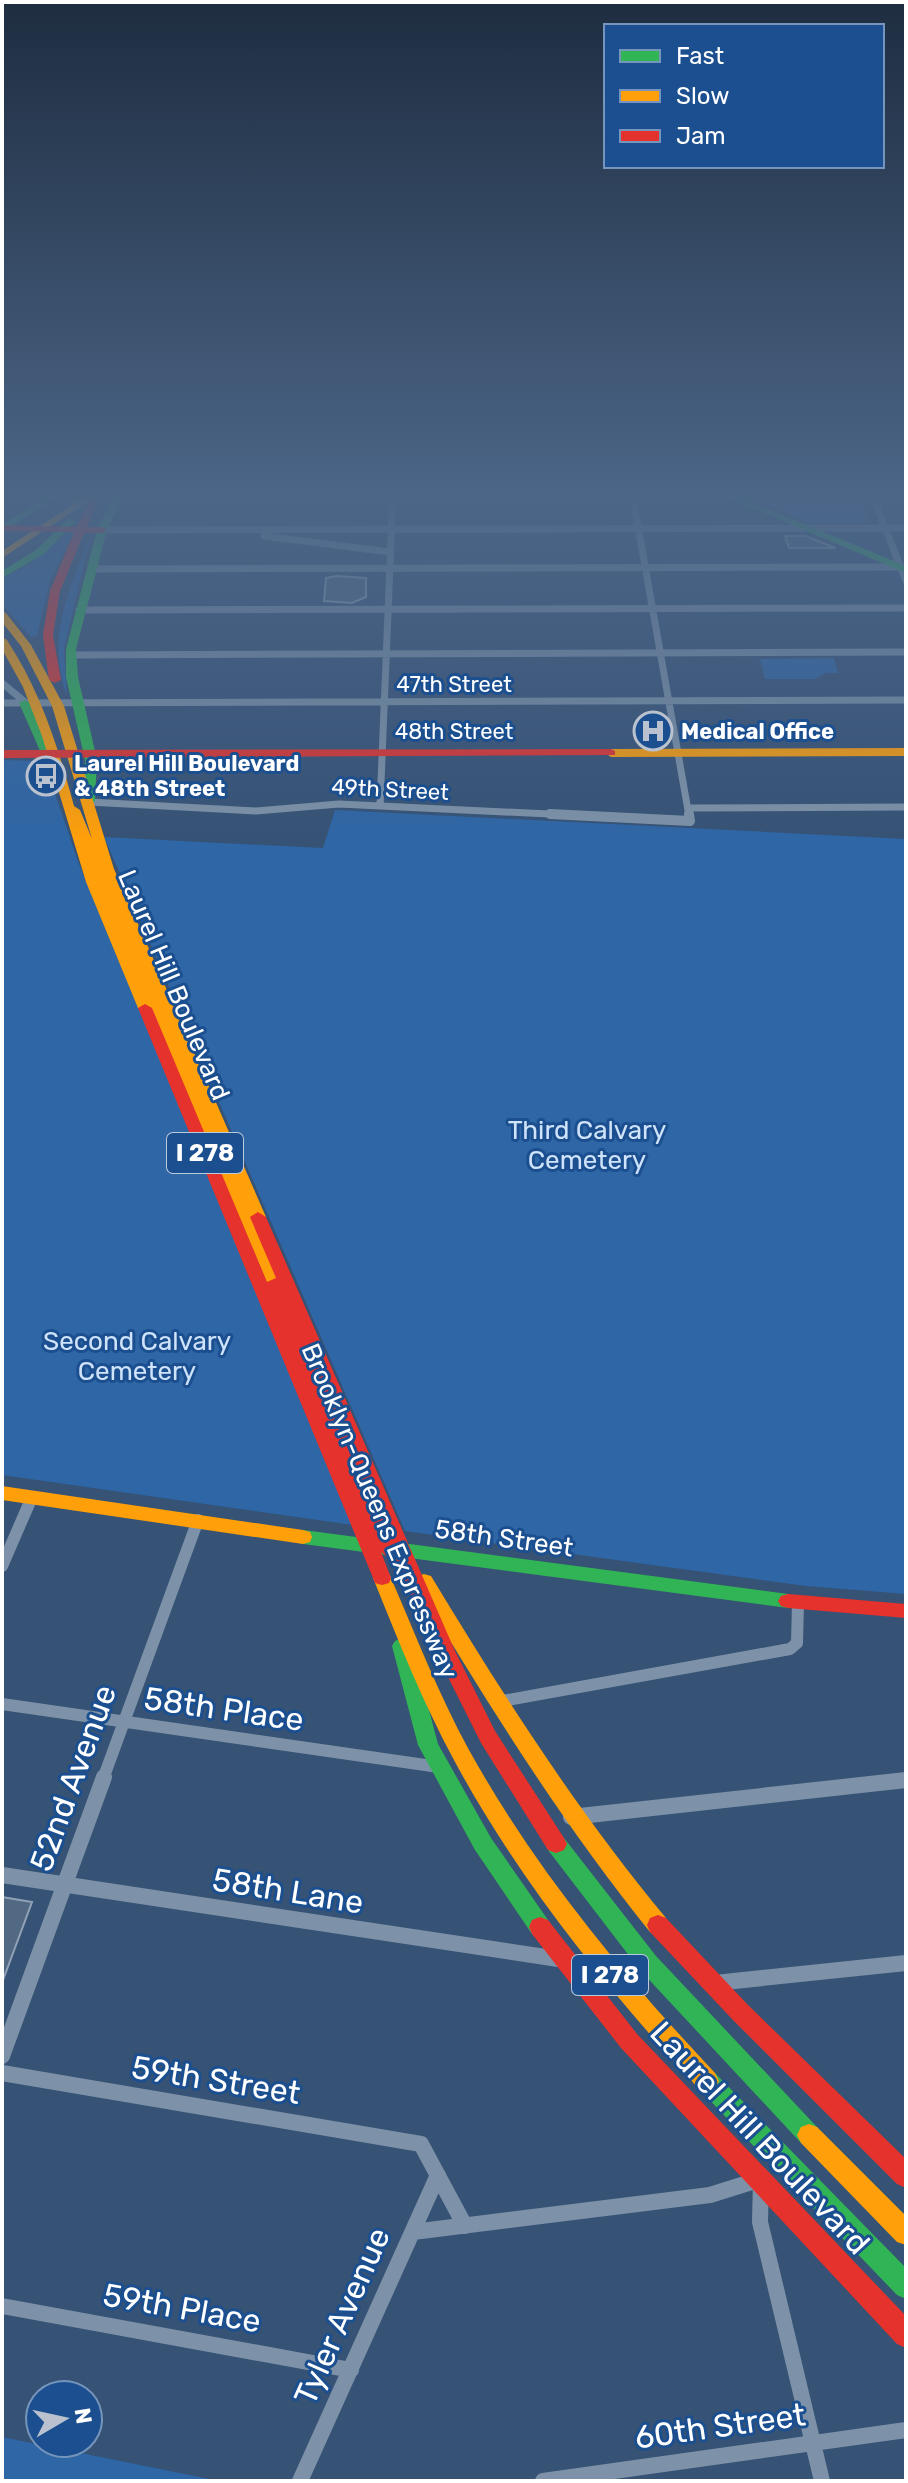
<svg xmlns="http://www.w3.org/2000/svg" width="908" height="2483" font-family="Rubik,sans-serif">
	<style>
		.green { fill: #2f66a5 }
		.building { fill: #526984; stroke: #92a2b6; stroke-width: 2 }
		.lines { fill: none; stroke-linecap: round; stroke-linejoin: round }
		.street-far3 { stroke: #7d92a8; stroke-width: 7 }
		.street-far2 { stroke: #7d92a8; stroke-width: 10 }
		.street-far1 { stroke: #7d92a8; stroke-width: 12 }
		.street { stroke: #7d92a8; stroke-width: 16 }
		.fast { fill: #30b455; fill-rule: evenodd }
		.slow { fill: #ff9f0a; fill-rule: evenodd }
		.jam { fill: #e5322d; fill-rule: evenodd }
		.labels { text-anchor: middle; stroke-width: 6; stroke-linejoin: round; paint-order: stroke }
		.far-street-label { font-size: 22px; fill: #fff; stroke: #1b4f8f }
		.far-poi-label { font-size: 22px; font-weight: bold; fill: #fff; stroke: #1b4f8f; text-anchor: start }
		.shield { fill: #1b4f8f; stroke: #bbcadd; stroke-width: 2 }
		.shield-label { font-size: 24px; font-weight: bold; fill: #fff }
		.street-label { font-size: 26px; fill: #fff; stroke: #1b4f8f }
		.park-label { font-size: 26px; fill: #cfe3fa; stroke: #1b4f8f }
		.near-street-label { font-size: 32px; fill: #fff; stroke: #1b4f8f }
	</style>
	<rect width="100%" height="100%" fill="#365274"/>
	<path class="green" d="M753,497H858L869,523H809Z
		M68,532H74L50,580L37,636L31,637L2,604V579L32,562Z
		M90,538L64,649L67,696C46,639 68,591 90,538Z
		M834,658L838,673H826L816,679H765L760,659Z
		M2,760L44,761L79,864L353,1525L2,1475Z
		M335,810L906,839V1594L806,1586L405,1531L104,837L323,848Z
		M2,2437L219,2481H2Z"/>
	<path class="building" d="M785,536H805L836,548H789Z
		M336,576L366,578V597L352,603L324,601L326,578Z
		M2,1897L32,1902L3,1980H2Z"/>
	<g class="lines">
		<path class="street-far3" d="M632,492L689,816
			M871,492L906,581
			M119,494L906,492
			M102,530L906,528
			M264,536L390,552
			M91,569L906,567
			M79,610L906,608
			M71,655L906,652
			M2,683L25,702
			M2,703L906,700
			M89,802L256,811L339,804L591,816
			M380,806L393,492
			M688,808L906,807"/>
		<path class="street-far2" d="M550,814L690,821L689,814"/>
		<path class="street-far1" d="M2,1566L32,1497
			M497,1702L790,1649L797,1643L798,1602
			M2,1704L439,1767
			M103,1779L198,1520"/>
		<path class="street" d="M571,1817L906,1780
			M2,1875L565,1960
			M715,1983L906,1963
			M2,2056L104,1777
			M2,2073L421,2144L465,2226
			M413,2232L710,2195L761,2179L760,2222L822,2481
			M2,2306L351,2370
			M300,2481L438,2175
			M543,2481L906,2430"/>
		<path class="fast" d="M53,492H64L2,532V525Z
			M116,492H125L107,530L76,649L78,677L97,760L95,801L89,805L83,801L85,760L66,677V649L97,530Z
			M714,492H726L906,566V573Z
			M68,519L76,521L44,554L2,578V571L36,550Z
			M25,700L31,703L64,778L62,781H54L52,778L19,703Z
			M303,1530L788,1594L795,1596L798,1601L795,1606L788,1608L303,1544L296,1542L294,1537L296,1532Z
			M402,1638L409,1641L412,1646L438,1744L491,1838L548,1920L551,1927L548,1934L540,1937L532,1934L475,1850L418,1745L392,1646L395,1641Z
			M556,1835L564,1838L656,1956L817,2127L821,2135L817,2143L809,2146L801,2143L640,1970L548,1850L545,1844L548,1838Z
			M707,2070L715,2073L906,2268V2299L897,2295L699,2089L695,2081L699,2073Z"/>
		<path class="slow" d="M2,492H14L2,496Z
			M87,495L95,497L2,558V551Z
			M2,612L6,613L31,645L64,706L114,869L266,1217L264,1221L257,1222L283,1283L281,1287L275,1288L267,1283L151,1009L145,1012L138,1008L86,882L42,736L23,687L2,649V637L7,640C41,692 58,747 74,806L80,810L92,839L52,706L21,646L2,622Z
			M906,748V756L611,757L605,753L611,749Z
			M2,1486L303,1530L310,1532L312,1537L310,1542L303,1544L2,1500Z
			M382,1571L389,1573L391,1578C416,1636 439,1695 469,1750C535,1869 622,1974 715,2073L719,2081L715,2089L707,2092L699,2089C606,1988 520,1882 455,1762C423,1703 398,1640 373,1578L375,1573Z
			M424,1574L431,1576C503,1695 577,1811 666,1918L669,1925L666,1932L658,1935L650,1932C562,1823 489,1706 417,1586L415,1581L417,1576Z
			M809,2124L817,2127L906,2216V2245L897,2242L801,2143L797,2135L801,2127Z"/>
		<path class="jam" d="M92,492H101L87,527H102L107,530L102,533H84L60,591L53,635L61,680L55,683L49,680L43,635L50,591L74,532L2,531V525L77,527Z
			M611,749L615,751V755L2,758V750Z
			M145,1004L152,1008L267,1282L276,1278L250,1217L258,1212L266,1217L455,1651L495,1731L564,1838L567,1844L564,1850L556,1853L548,1850L481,1743L435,1651L399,1567L381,1552L391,1578L389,1583L382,1585L375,1583L373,1578L138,1008Z
			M788,1594L906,1604V1618L788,1608L781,1606L778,1601L781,1596Z
			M658,1915L666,1918L748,2005L906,2159V2188L897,2184L732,2019L650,1932L647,1925L650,1918Z
			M540,1917L548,1920L637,2034L906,2316V2348L897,2344L621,2048L532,1934L529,1927L532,1920Z"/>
	</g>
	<linearGradient id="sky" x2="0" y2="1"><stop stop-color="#1e2d40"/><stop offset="0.59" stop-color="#4c6688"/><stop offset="1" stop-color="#4c6688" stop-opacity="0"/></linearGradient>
	<rect width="908" height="839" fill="url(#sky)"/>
	<defs>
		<symbol id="hospital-ring" viewBox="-11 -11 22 22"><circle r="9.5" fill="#1b4f8f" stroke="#b9c2ce" stroke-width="1.5"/><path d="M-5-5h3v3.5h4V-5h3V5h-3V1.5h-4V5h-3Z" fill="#b9c2ce"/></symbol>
		<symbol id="bus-ring" viewBox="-11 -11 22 22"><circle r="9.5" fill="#1b4f8f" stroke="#b9c2ce" stroke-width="1.5"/><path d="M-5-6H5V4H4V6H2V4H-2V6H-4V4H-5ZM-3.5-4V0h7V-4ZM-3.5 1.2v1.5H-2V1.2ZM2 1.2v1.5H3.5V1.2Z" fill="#b9c2ce"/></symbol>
	</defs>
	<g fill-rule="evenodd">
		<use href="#hospital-ring" x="631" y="709" width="44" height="44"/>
		<use href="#bus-ring" x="24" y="754" width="44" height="44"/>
	</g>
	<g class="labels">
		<g class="far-street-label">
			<text x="454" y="692">47th Street</text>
			<text x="454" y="739">48th Street</text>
			<text transform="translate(390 789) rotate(3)" y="8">49th Street</text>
		</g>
		<g class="far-poi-label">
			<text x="681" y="739">Medical Office</text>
			<text x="74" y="771">Laurel Hill Boulevard<tspan x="74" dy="25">&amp; 48th Street</tspan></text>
		</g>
		<g class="shield">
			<rect x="167" y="1133" width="76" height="40" rx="6"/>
			<rect x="572" y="1955" width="76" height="40" rx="6"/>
		</g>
		<g class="shield-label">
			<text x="205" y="1161">I 278</text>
			<text x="610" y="1983">I 278</text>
		</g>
		<g class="street-label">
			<text transform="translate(174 985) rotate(67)" y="9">Laurel Hill Boulevard</text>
			<text transform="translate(380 1511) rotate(67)" y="9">Brooklyn-Queens Expressway</text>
			<text transform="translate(504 1538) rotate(8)" y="9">58th Street</text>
		</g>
		<g class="park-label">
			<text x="587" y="1139">Third Calvary<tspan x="587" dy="30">Cemetery</tspan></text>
			<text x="137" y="1350">Second Calvary<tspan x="137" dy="30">Cemetery</tspan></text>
		</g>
		<g class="near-street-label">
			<text transform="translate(224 1709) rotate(8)" y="11">58th Place</text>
			<text transform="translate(73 1778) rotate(-70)" y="11">52nd Avenue</text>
			<text transform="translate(288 1891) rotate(9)" y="11">58th Lane</text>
			<text transform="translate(216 2080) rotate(9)" y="11">59th Street</text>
			<text transform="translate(760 2138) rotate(47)" y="11">Laurel Hill Boulevard</text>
			<text transform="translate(182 2308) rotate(10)" y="11">59th Place</text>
			<text transform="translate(342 2316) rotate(-66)" y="11">Tyler Avenue</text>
			<text transform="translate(720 2426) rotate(-8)" y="11">60th Street</text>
		</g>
	</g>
	<rect width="908" height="2483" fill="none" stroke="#ffffff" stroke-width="8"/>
	<rect x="604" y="24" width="280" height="144" fill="#1b4f8f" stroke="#7695bc" stroke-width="2"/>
	<rect x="620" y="50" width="40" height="12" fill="#30b455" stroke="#7695bc" stroke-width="2"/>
	<text x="676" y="64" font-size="24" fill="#ffffff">Fast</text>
	<rect x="620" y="90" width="40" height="12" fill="#ff9f0a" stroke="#7695bc" stroke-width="2"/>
	<text x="676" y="104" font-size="24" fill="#ffffff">Slow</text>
	<rect x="620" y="130" width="40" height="12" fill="#e5322d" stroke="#7695bc" stroke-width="2"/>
	<text x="676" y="144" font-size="24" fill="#ffffff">Jam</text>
	<g transform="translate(64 2419) rotate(81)"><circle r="38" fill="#1b4f8f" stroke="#7695bc" stroke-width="2"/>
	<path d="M0-6L14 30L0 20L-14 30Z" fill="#b9c2ce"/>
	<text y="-12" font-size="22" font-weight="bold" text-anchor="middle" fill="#ffffff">N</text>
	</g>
</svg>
